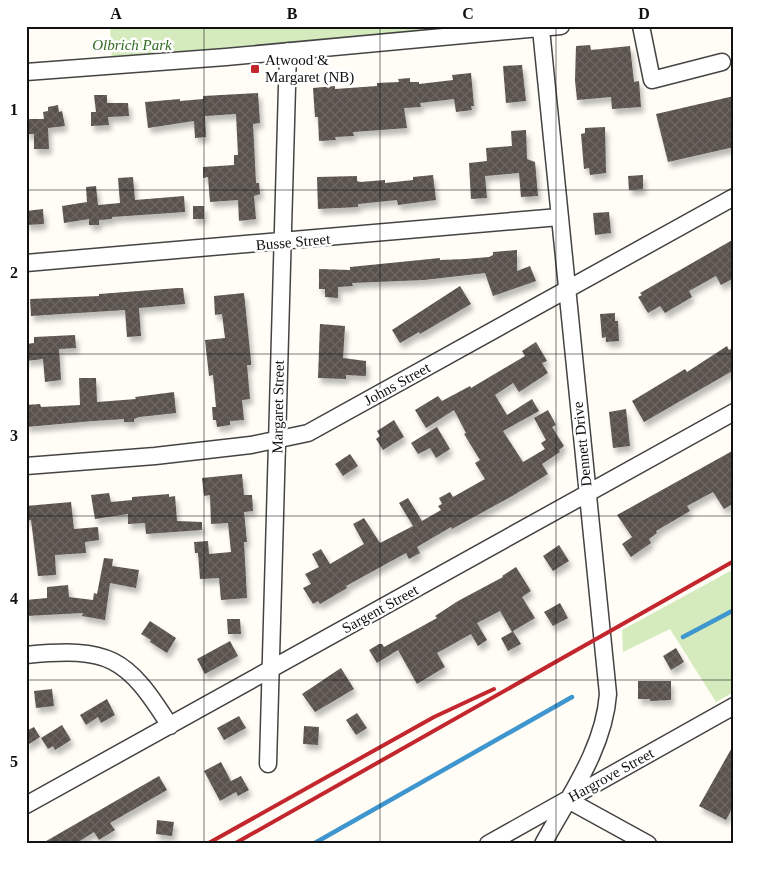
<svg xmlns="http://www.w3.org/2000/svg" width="760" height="870" font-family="Georgia,serif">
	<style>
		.grass { fill: #d5ebbd }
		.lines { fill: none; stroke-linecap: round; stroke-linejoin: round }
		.stream { stroke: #3f96cf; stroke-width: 4.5 }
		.building { fill: url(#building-cross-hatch); filter: url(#shadow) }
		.minor-casing { stroke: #444; stroke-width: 19 }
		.minor { stroke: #fff; stroke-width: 16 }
		.rail { stroke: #c4262e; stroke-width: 4 }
		.grid { fill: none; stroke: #111; stroke-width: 1; stroke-opacity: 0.55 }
		.poi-dot { fill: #c4262e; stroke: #fff; stroke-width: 2 }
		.labels { text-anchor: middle; stroke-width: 5; stroke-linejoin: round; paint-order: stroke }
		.park-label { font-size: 15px; font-style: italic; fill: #2f6b1f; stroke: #fff }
		.poi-label { font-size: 15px; fill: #111; stroke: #fff; text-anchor: start }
		.street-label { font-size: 15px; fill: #111; stroke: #fff }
		.neatline { fill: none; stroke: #111; stroke-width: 2 }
		.grid-label { font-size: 16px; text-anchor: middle; font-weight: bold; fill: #111 }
	</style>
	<defs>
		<pattern id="building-cross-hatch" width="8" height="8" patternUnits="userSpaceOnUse" patternTransform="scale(1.25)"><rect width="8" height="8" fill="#5a524d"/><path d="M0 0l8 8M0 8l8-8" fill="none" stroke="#6d6662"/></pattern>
		<filter id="shadow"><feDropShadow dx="3" dy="5.5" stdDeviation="2.5" flood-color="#0004"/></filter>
	</defs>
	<rect width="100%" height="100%" fill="#fffdf5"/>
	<path class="grass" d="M110,26H561L112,65Z
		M734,569V692L716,702L670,629L623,652L622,630Z"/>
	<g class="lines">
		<path class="stream" d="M683,637L734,610
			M313,844L572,697"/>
	</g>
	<path class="building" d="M590,45L591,50L630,46L634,82L639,81L641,107L612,109L611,97L577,100L575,80L576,46Z
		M522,65L526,101L506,103L503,66Z
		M471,73L474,106H471L472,110L456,112L454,99L420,103L421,107L404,108L407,128L353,132L354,136L335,137L336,140L319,141L318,117H315L313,88L335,86V89L377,86V83L399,82L398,79L410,78V82H419V84L453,80L452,75Z
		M258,93L260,123L253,124L256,183H259L260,194L254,196L256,219L239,221L238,200L210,202L208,177L203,178V167L234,165V155H238L236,114L205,116L206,137L195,138L194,121L148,128L145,102L180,99V101L203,99V96Z
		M94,95H107V103H128L129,116L108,117L109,125L91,126V112H96Z
		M734,96V147L668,162L656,114Z
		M58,105L59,112L62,111L65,126L48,128L49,149H34V134H26V119H44L43,112L48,111V107Z
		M605,127L606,173L590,175L589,168L584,169L581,134L585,133V128Z
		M526,130L527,159L535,162L538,196L521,197L519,173L485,176L487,198L471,199L469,163L487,161L486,148L512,146L511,131Z
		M433,175L436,200L398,205L397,200L358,204V207L318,209L317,177L357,176V181L360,182L385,180V183L413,180V177Z
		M643,175V189L629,190L628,176Z
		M133,177L135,200L184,196L185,212L112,217V219L99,220V225H89V219L64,223L62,206L87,202L86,187L96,186L98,205L120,203L118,178Z
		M193,206H204V219H193Z
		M43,209L44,224L26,225V211Z
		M609,212L611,233L595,235L593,213Z
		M734,239V278L721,285L716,276L689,291L692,297L665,313L660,306L648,313L638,297L642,295L640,293Z
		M517,250V271L530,266L536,281L493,296L485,273L424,280L352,283L353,286L338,287V298L325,297V289H319V269L350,270V267L440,258V260L465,259L489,257L493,255V252Z
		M460,286L471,304L420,334L419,332L400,343L392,330Z
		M178,288H183L185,304L139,308L141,336L127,337L125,310L31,316L30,299L99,296V294Z
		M244,293L251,361V365H247L250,399L242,400L244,420L230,421V425L217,427L216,420H213L212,407H216L213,375L209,376L205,340L225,338L222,314L215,315L214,296Z
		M615,313V321H618L619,341L606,342V337L602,338L600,314Z
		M320,324L345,326L343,358L366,361V376L346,375V379L318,378Z
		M75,335L76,348L59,349L61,380L45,382L43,359L26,361V344L34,343V337Z
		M536,342L547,361L542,363L548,373L519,392L513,383L495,395L507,415L532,399L539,411L503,431L523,462L545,449L541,443L546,440L534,418L548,410L556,425L552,427L564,446L559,450L560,452L542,464L548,474L514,495L452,529L451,527L417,547L420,553L409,559L406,553L346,586L347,588L320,604L318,601L313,604L303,588L311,584L305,574L319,567L312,554L321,549L330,564L364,544L353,524L364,518L380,543L413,526L399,503L408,498L422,521L441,510L438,506L442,504L439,498L450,492L453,497L485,479L475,463L480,460L464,434L466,433L454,410L426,428L415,410L438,396L442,401L470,386L471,388L525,356L522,351Z
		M727,346L729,350L734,347V370L644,422L632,401L685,369L687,372Z
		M79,378H96L97,402L136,399L135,397L174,392L176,413L139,417L134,419V422H124V419L93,421L26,427V405L40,404L41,407L80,405Z
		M626,409L630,446L613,448L609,412Z
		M394,420L404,437L383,450L376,439L380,436L377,431Z
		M437,427L450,449L436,458L430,448L418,454L411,443Z
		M734,450V503L724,509L713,492L687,506L690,511L656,531L657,533L649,539L651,543L631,557L622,544L632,537L617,515Z
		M350,454L358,466L343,476L335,464Z
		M242,474L244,495H252L253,511L244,512L247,542H244L247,598L221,600L219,578L200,579L198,553H195L194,542L208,541L209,554L231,552L228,523L211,524L210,495L204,496L202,478Z
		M109,493L111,502L132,500V497L169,494V497L175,496L177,521L202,522V530L146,534L145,523L128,524V514L95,519L91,495Z
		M71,502L74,529L98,527L99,540L85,542L86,553L55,555L56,575L38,576L31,520L26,521V506Z
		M559,545L569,561L553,571L543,556Z
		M104,558L113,559L112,566L139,570L136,588L110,583L105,620L82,616L83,613L26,616V600L47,598V587L68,585L69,597L93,600L94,593L97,594Z
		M516,567L531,591L522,597L535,618L513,631L521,644L508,651L501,638L512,632L500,611L477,623L487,640L478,646L471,634L437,653L445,667L417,684L398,650L377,663L369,650L379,644H382L384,647L408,634L437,618L435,616L458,601L503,577L502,576Z
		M560,603L568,618L553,626L544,612Z
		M227,619H240L241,634H228Z
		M150,621L176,638L167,653L150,642L151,640L141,634Z
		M230,641L238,656L205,674L197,659Z
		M676,648L684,662L671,670L663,656Z
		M341,668L354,689L315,712L302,694Z
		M638,681H671V700L650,701V699H638Z
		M52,689L54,706L36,708L34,691Z
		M107,699L115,715L101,723L98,717L86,725L80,715Z
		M357,713L367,728L356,735L346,720Z
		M239,716L246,728L224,740L217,728Z
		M62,725L71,740L55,750L53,746L48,749L41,738Z
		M304,726L319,727L318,745L303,744Z
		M34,727L40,737L26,746V731Z
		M734,744V805L726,820L699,806Z
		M221,762L231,781L241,776L249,790L238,796L236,792L220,801L204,771Z
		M159,776L167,790L110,823L115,830L99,840L94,832L75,844H41Z
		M157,820L174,822L172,836L156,834Z"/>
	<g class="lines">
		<defs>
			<path id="minor" d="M641,26L652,80L722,62
				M541,29L608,694C604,749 569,796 543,844
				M26,72L226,57L561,26
				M26,263L559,217
				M26,466L155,456L251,445L308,433L734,197
				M26,655C109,647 126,656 170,726
				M268,764L288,51
				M568,800L648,844
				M26,805L734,412
				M488,844L734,706"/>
		</defs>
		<use href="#minor" class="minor-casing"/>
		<use href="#minor" class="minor"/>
		<path class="rail" d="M207,844L434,717L494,689
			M234,844L734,561"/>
	</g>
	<path class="grid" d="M204,26V844M380,26V844M556,26V844M26,190H734M26,354H734M26,516H734M26,680H734"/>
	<rect class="poi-dot" x="250" y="64" width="10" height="10" rx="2.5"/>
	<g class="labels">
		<g class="park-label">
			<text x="132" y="50">Olbrich Park</text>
		</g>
		<g class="poi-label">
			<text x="265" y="65">Atwood &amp;<tspan x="265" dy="17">Margaret (NB)</tspan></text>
		</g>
		<g class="street-label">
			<text transform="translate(293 242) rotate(-5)" y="5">Busse Street</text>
			<text transform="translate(397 384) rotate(-29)" y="5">Johns Street</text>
			<text transform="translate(278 407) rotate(-89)" y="5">Margaret Street</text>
			<text transform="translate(582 444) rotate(-96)" y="5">Dennett Drive</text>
			<text transform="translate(380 609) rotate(-29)" y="5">Sargent Street</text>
			<text transform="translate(611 775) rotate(-29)" y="5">Hargrove Street</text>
		</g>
	</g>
	<rect width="760" height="870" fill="none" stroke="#ffffff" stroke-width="55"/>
	<rect x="28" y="28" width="704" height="814" class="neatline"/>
	<g class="grid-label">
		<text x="116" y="19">A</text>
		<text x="292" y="19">B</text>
		<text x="468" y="19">C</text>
		<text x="644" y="19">D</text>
		<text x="14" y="115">1</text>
		<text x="14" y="278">2</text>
		<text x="14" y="441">3</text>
		<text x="14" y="604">4</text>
		<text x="14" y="767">5</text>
	</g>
</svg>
